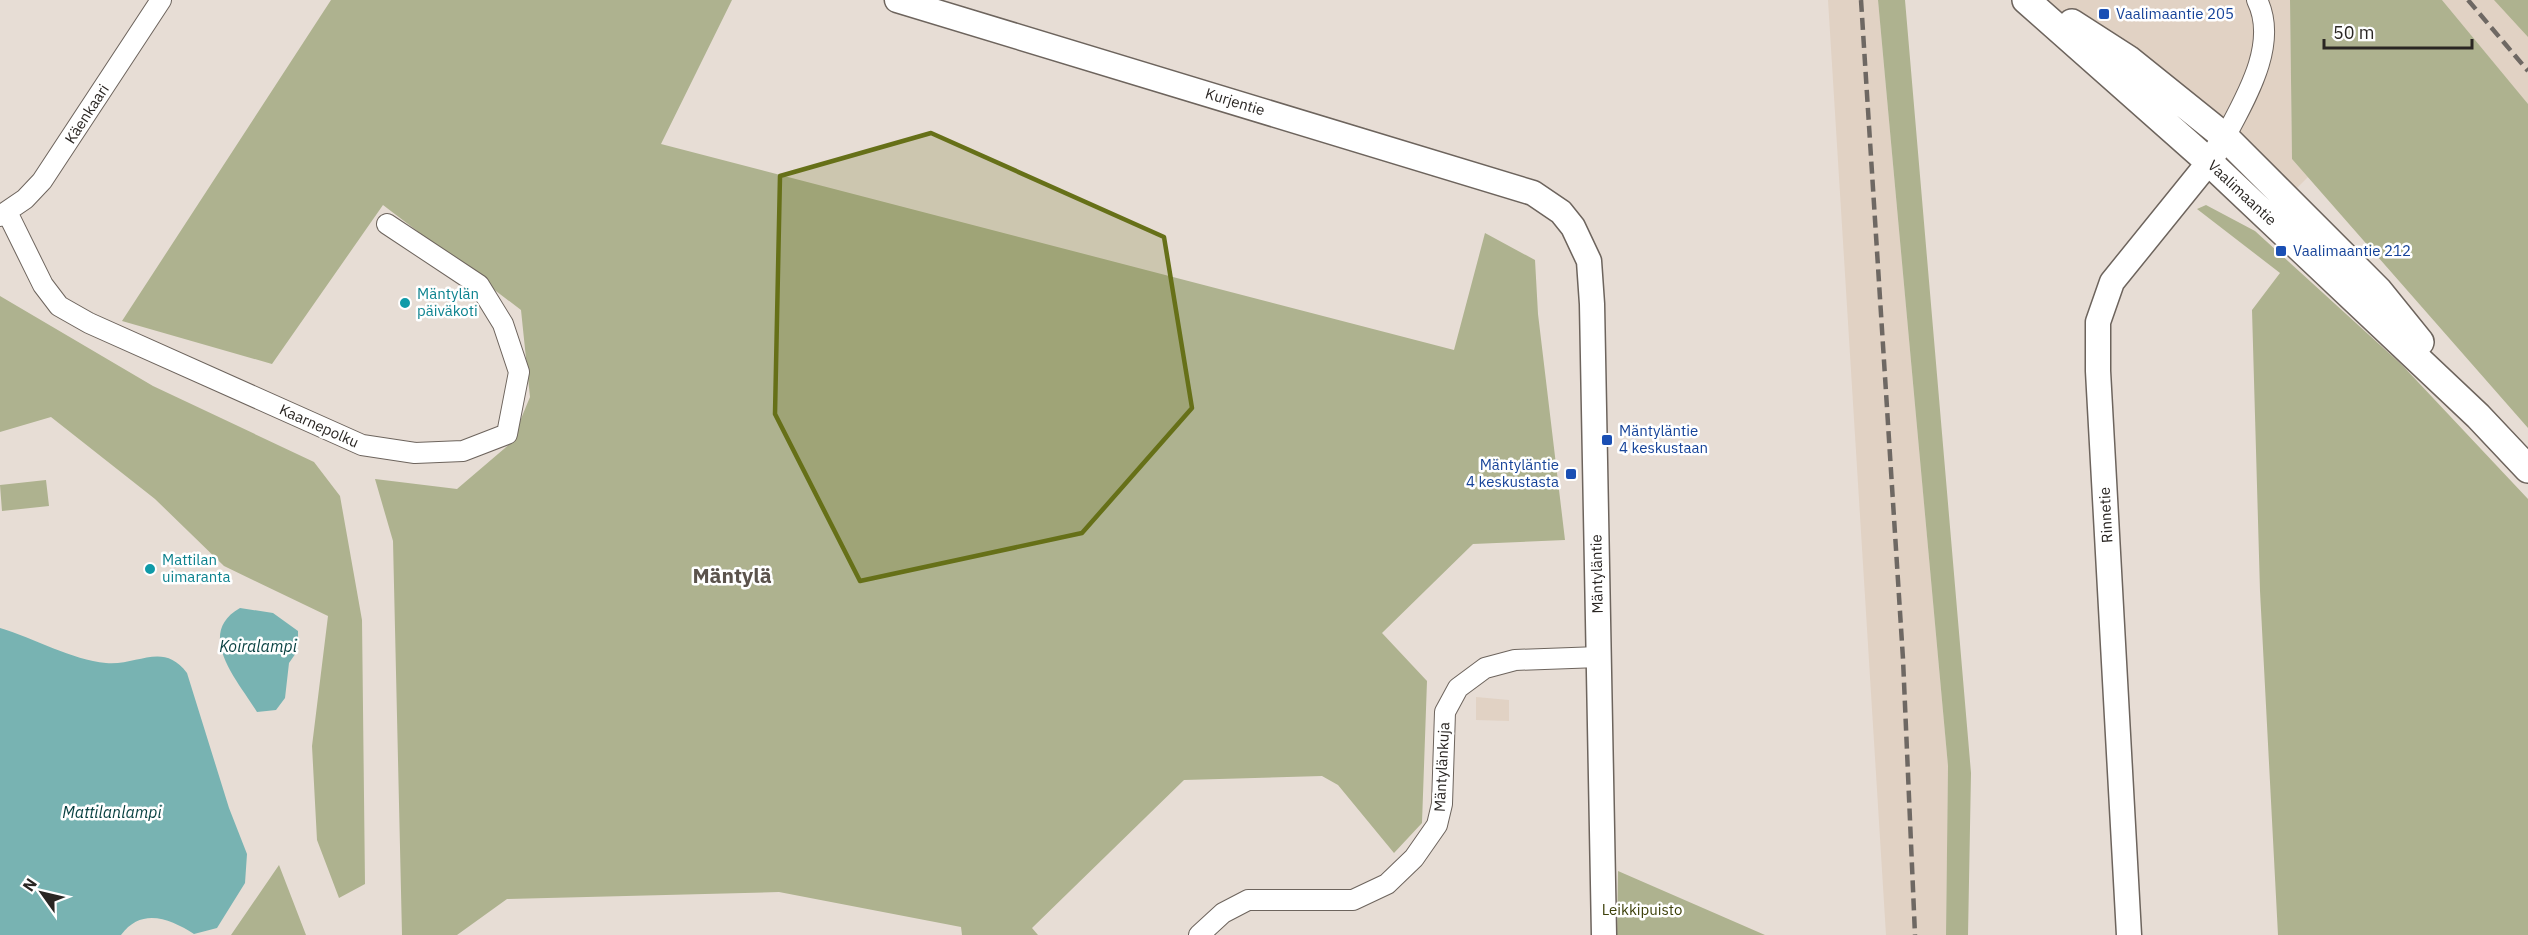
<svg xmlns="http://www.w3.org/2000/svg" width="2528" height="935" font-family="'IBM Plex Sans',sans-serif">
	<style>
		.built { fill: #e1d2c4 }
		.green { fill: #aeb28f }
		.water { fill: #78b3b2 }
		.lines { fill: none; stroke-linecap: round; stroke-linejoin: round }
		.minor-casing { stroke: #6d645d; stroke-width: 22 }
		.tertiary-casing { stroke: #6d645d; stroke-width: 27 }
		.secondary-casing { stroke: #6d645d; stroke-width: 30 }
		.minor { stroke: #fff; stroke-width: 20 }
		.tertiary { stroke: #fff; stroke-width: 24 }
		.secondary { stroke: #fff; stroke-width: 27 }
		.rail { stroke: #6e6863; stroke-width: 4.5; stroke-dasharray: 12 6; stroke-linecap: butt }
		.marked { fill: #667018; fill-opacity: 0.2; stroke: #667018; stroke-width: 4.5; stroke-linejoin: round }
		.transit-dot { fill: #1a4fb4; stroke: #fff; stroke-width: 2 }
		.culture-dot { fill: #0f9aa8; stroke: #fff; stroke-width: 2 }
		.labels { text-anchor: middle; stroke-width: 5; stroke-linejoin: round; paint-order: stroke }
		.transit-label { font-size: 15px; fill: #164399; stroke: #fff; text-anchor: start }
		.street-label { font-size: 15px; fill: #2a2623; stroke: #fff }
		.culture-label { font-size: 15px; fill: #0d838f; stroke: #fff; text-anchor: start }
		.park-label { font-size: 15px; fill: #3d400a; stroke: #fff }
		.water-label { font-size: 16px; font-style: italic; fill: #063f3f; stroke: #fff }
		.district-label { font-size: 21px; font-weight: bold; fill: #5b534c; stroke: #fff }
	</style>
	<rect width="100%" height="100%" fill="#e7ddd5"/>
	<path class="built" d="M1828,0H1878L1948,766L1946,935H1886Z
		M2028,0H2290L2292,159L2308,177L2278,207L2192,125Z
		M2442,0H2528V104L2526,102Z
		M1476,697L1509,700V721L1476,720Z"/>
	<path class="green" d="M331,0H732L661,144L1454,350L1485,233L1535,260L1538,314L1565,540L1473,544L1382,633L1427,681L1422,823L1394,853L1338,785L1322,776L1184,780L1032,928L1038,935H962L961,927L779,892L507,899L457,935H402L393,541L375,479L457,489L511,443L530,397L521,310L383,205L272,364L122,321Z
		M1878,0H1905L1971,773L1968,935H1946L1948,766Z
		M2290,0H2442L2528,104V428L2292,159Z
		M2494,0H2528V37Z
		M2206,205L2255,231L2402,365L2528,499V935H2278L2260,591L2252,310L2280,273L2197,209Z
		M0,296L153,386L314,462L340,496L362,620L365,884L339,898L317,840L312,746L328,616L224,566L155,499L51,417L0,432Z
		M46,480L49,506L2,511L0,485Z
		M279,865L306,935H231Z
		M1618,871L1765,935H1617Z"/>
	<path class="water" d="M240,608L273,613L298,631V650L289,663L285,698L276,710L257,712C239,682 194,634 240,608Z
		M0,628C34,638 72,660 106,663C138,666 163,641 187,673L229,808L247,854L245,883L217,928L194,934C170,919 142,907 121,935H0Z"/>
	<g class="lines">
		<defs>
			<path id="minor" d="M2225,137C2245,99 2279,44 2257,0
				M7,212L43,285L59,306L89,323L362,445L415,453L463,451L507,434L519,372L503,324L479,285L387,224
				M0,216L25,199L42,181L161,0
				M1199,935L1223,913L1248,900H1353L1387,884L1414,858L1437,825L1442,804L1445,712L1458,688L1485,668L1515,660L1599,657"/>
			<path id="tertiary" d="M897,0L1533,193L1561,212L1573,227L1589,261L1592,304L1604,935
				M2129,935L2098,371V322L2112,282L2209,162L2225,137"/>
			<path id="secondary" d="M2026,0L2209,162L2478,416L2528,469
				M2072,23L2128,59L2225,137L2378,290L2420,342"/>
		</defs>
		<use href="#minor" class="minor-casing"/>
		<use href="#tertiary" class="tertiary-casing"/>
		<use href="#secondary" class="secondary-casing"/>
		<use href="#minor" class="minor"/>
		<use href="#tertiary" class="tertiary"/>
		<use href="#secondary" class="secondary"/>
		<path class="rail" d="M1861,0L1903,659L1915,935
			M2468,0L2528,71"/>
	</g>
	<path class="marked" d="M931,133L1164,237L1192,408L1082,533L860,581L775,414L780,176Z"/>
	<g class="transit-dot">
		<rect x="2098" y="8" width="12" height="12" rx="3"/>
		<rect x="2275" y="245" width="12" height="12" rx="3"/>
		<rect x="1601" y="434" width="12" height="12" rx="3"/>
		<rect x="1565" y="468" width="12" height="12" rx="3"/>
	</g>
	<g class="culture-dot">
		<circle cx="405" cy="303" r="6"/>
		<circle cx="150" cy="569" r="6"/>
	</g>
	<g class="labels">
		<g class="transit-label">
			<text x="2116" y="19">Vaalimaantie 205</text>
			<text x="2293" y="256">Vaalimaantie 212</text>
			<text x="1619" y="436">Mäntyläntie<tspan x="1619" dy="17">4 keskustaan</tspan></text>
			<text x="1559" y="470" text-anchor="end">Mäntyläntie<tspan x="1559" dy="17">4 keskustasta</tspan></text>
		</g>
		<g class="street-label">
			<text transform="translate(1235 102) rotate(17)" y="5">Kurjentie</text>
			<text transform="translate(87 114) rotate(-57)" y="5">Käenkaari</text>
			<text transform="translate(2242 193) rotate(43)" y="5">Vaalimaantie</text>
			<text transform="translate(319 426) rotate(24)" y="5">Kaarnepolku</text>
			<text transform="translate(2106 515) rotate(-93)" y="5">Rinnetie</text>
			<text transform="translate(1597 574) rotate(-91)" y="5">Mäntyläntie</text>
			<text transform="translate(1442 767) rotate(-87)" y="5">Mäntylänkuja</text>
		</g>
		<g class="culture-label">
			<text x="417" y="299">Mäntylän<tspan x="417" dy="17">päiväkoti</tspan></text>
			<text x="162" y="565">Mattilan<tspan x="162" dy="17">uimaranta</tspan></text>
		</g>
		<g class="park-label">
			<text x="1642" y="915">Leikkipuisto</text>
		</g>
		<g class="water-label">
			<text x="258" y="652">Koiralampi</text>
			<text x="112" y="818">Mattilanlampi</text>
		</g>
		<g class="district-label">
			<text x="732" y="583">Mäntylä</text>
		</g>
	</g>
	<g transform="translate(42 893) rotate(304)" stroke="#ffffff" stroke-width="4.5" paint-order="stroke">
	<path d="M0-4.5L10 22L0 15L-10 22Z" fill="#2a2623"/>
	<text y="-9" font-size="16" font-weight="bold" text-anchor="middle" fill="#2a2623">N</text>
	</g>
	<path d="M2324 39v9h148v-9" fill="none" stroke="#2a2623" stroke-width="3"/>
	<text x="2333" y="39" font-size="18" fill="#2a2623" stroke="#ffffff" stroke-width="4.5" paint-order="stroke">50 m</text>
</svg>
